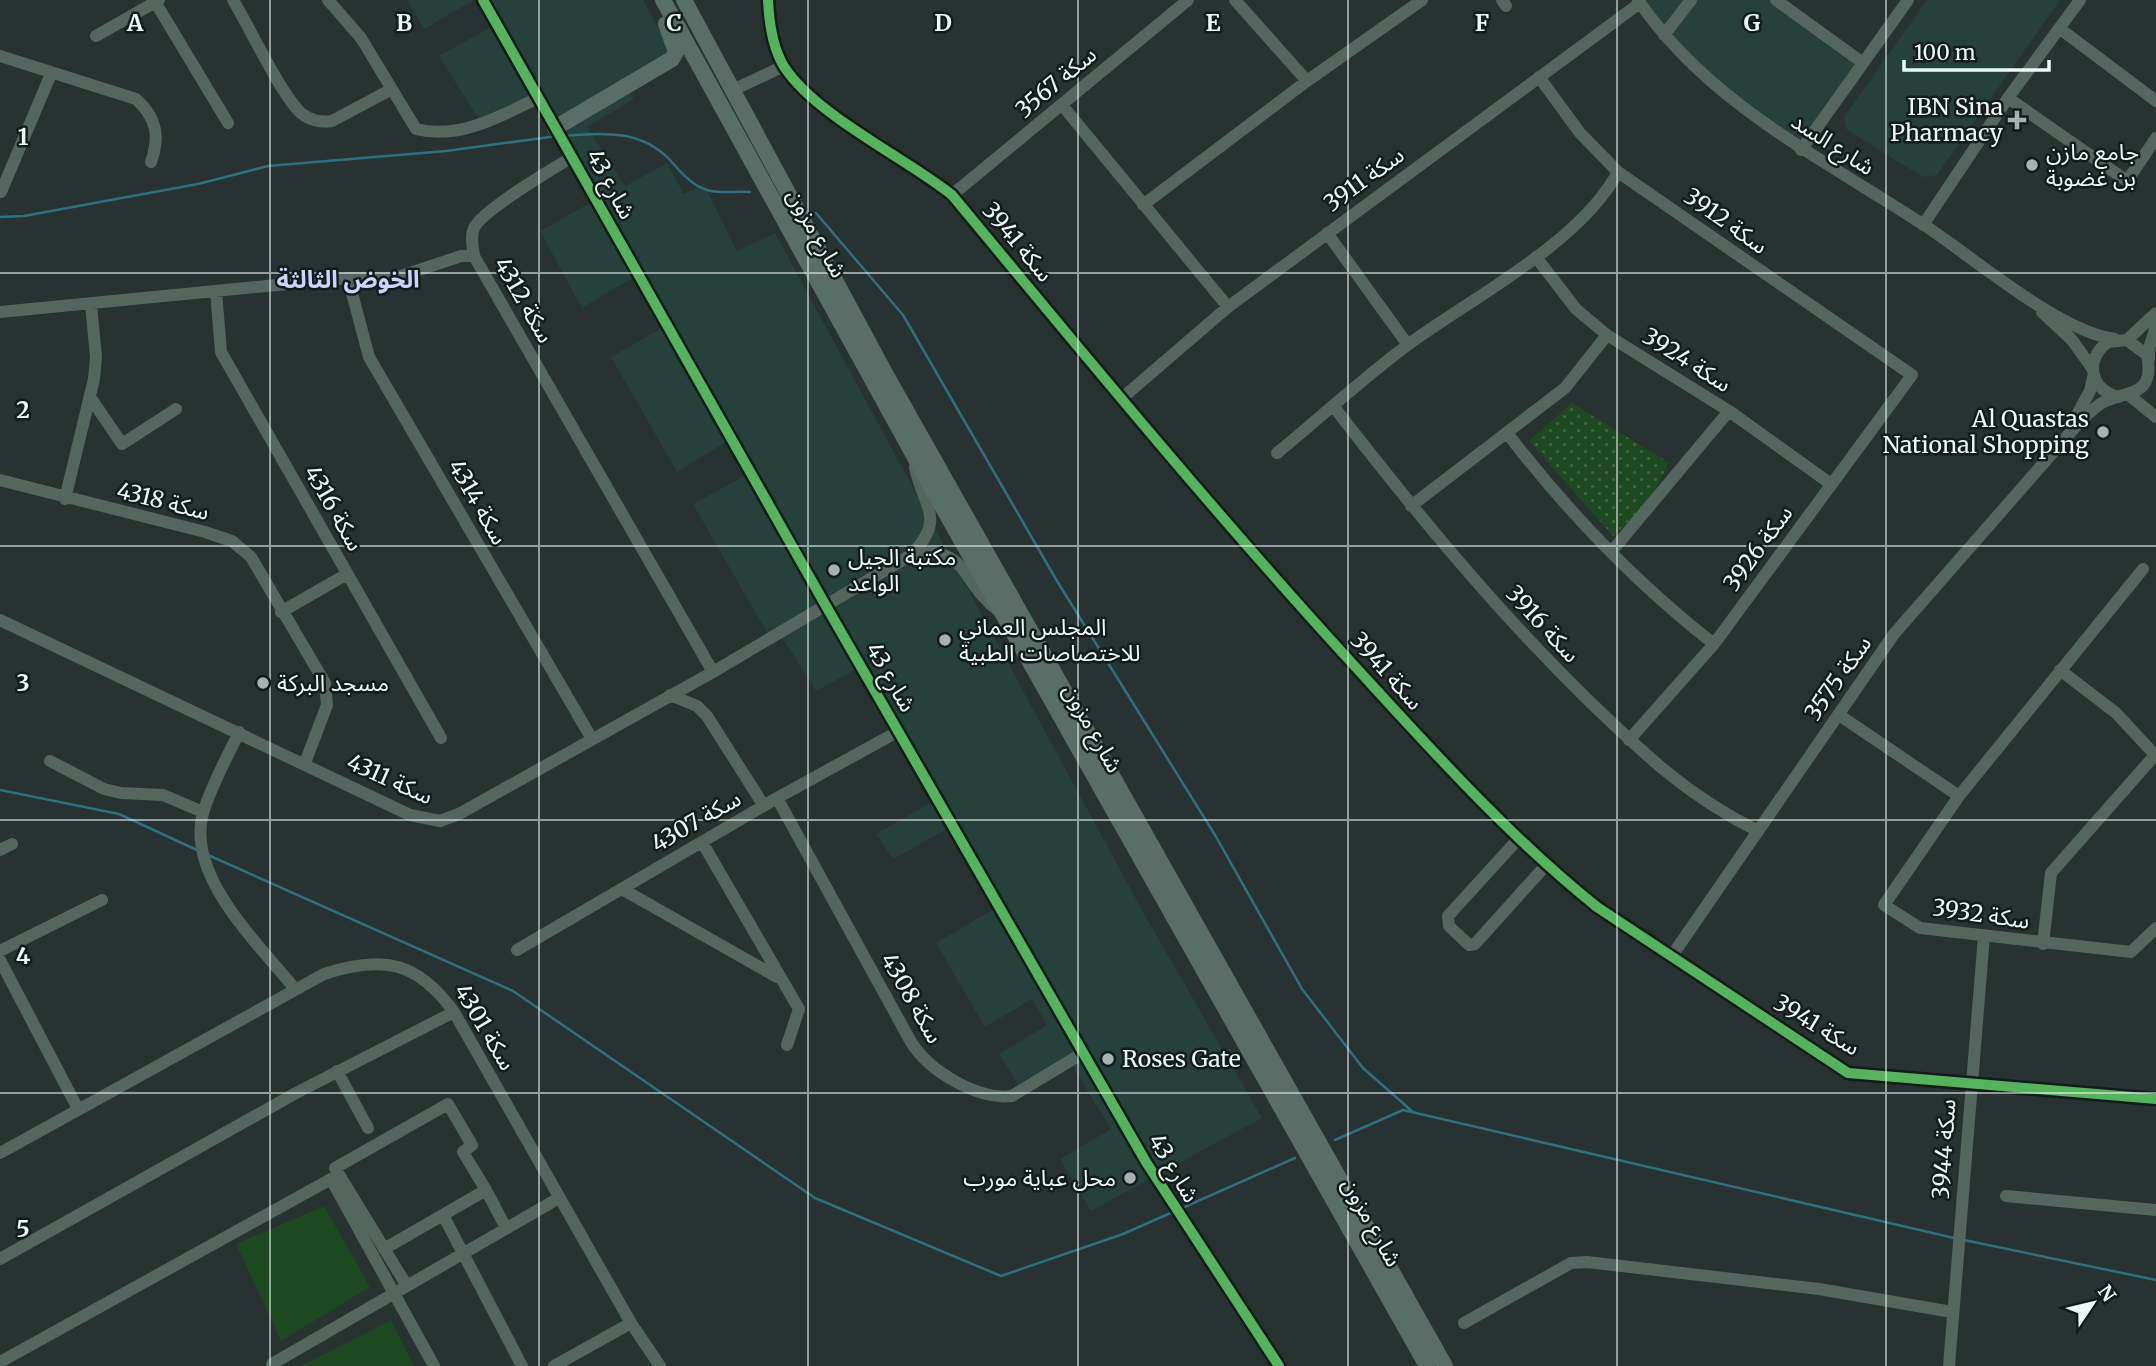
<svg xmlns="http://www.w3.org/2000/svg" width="2156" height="1366" font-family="Merriweather,'Noto Sans Arabic',serif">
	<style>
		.built { fill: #26403c }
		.grass { fill: #1d4920 }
		.park { fill: url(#park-dots) }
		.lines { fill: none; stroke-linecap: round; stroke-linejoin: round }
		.stream { stroke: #2d7083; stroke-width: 2.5 }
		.minor { stroke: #55665f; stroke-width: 12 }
		.major { stroke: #586e66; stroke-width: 16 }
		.cycleway-casing { stroke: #141c1b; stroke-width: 15 }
		.cycleway { stroke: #56b35d; stroke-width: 10 }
		.grid { fill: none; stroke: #ecf8f5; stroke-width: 2; stroke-opacity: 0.55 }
		.poi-dot { fill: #a7b3b0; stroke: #141c1b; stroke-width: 2.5 }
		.labels { text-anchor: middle; stroke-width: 5; stroke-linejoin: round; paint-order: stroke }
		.street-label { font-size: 23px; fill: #ecf8f5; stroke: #141c1b }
		.poi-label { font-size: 23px; fill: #ecf8f5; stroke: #141c1b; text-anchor: start }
		.neighbourhood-label { font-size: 24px; font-weight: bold; fill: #ccd3fe; stroke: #141c1b }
		.grid-label { font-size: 23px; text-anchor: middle; font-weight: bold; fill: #ecf8f5; stroke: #141c1b; stroke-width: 5; stroke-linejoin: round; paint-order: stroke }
	</style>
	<defs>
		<pattern id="park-dots" width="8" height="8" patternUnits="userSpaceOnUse" patternTransform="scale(1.75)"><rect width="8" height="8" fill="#1d4920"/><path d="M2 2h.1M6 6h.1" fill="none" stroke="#3e6441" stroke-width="1.8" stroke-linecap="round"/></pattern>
	</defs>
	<rect width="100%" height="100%" fill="#283230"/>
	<path class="built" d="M407,0H474L424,29Z
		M483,0H643L665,40L671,62L629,91L634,99L587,127L625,186L667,163L684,194L704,184L737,251L775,233L1143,912L1262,1118L1091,1211L1060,1159L1111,1129L1070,1062L1022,1090L999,1054L1047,1025L1032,999L985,1027L936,943L999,906L953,826L893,859L876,834L937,799L860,667L816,691L782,637L774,644L740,586L693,504L750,473L731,439L677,472L611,357L667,325L637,275L582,308L540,231L595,200L538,98L485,129L439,56L496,24Z
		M1638,0H1776L1863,63L1801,150L1740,106Z
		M1927,0H2060L1937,175L1923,177L1847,130L1844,117Z"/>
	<path class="grass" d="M324,1206L370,1287L281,1341L236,1244Z
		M391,1320L414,1366H301Z"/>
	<path class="park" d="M1572,403L1669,463L1646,506L1613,536L1529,441Z"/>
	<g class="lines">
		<path class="stream" d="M563,136C604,133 640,129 670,160C681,172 691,185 707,190C719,194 737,191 750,192
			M816,213L903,315L1057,581L1215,835L1302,989L1363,1068L1413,1112
			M0,217L24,216L198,184L268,166L446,151L557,136
			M0,790L119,814L199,851
			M208,855L513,991L815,1198L1001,1276L1123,1234L1173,1212
			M1335,1140L1403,1110L1954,1238
			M1180,1209L1295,1158
			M1964,1240L2156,1280"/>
		<path class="minor" d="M154,0L228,123
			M233,0C250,28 280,93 301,113C309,120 321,123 332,121L392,89
			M328,0L361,38L416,129C459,140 501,116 538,98
			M483,0L826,606L1146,1162L1279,1366
			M768,0C769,21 773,50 785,68C817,116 904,157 952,195C1082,352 1212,510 1350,661C1428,746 1507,835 1597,907L1848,1073L2156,1099
			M1235,0L1307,81
			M1502,0L1506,6
			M1638,0C1709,104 1822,158 1924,225C1973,257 2059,332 2115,339
			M1776,0L1863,63
			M2059,28L2156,101
			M1664,35L1691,0
			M96,36L159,0
			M0,56L136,99C157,118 160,137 151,162
			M1539,77L1580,133L1618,172L1912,375L1714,644L1629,740
			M733,90L784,66
			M2008,98L2127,181L2156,138
			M1062,105L1228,307
			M1801,150L1908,0
			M572,157C553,169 482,210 474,228C470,237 473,247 474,256L713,672
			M1,192L51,74
			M952,195L1188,0
			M1143,205L1307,81L1422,0
			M1923,225L2008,98L2080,0
			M1327,233L1408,345
			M1536,257L1576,309L1607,335L1729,411L1831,484
			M348,278L369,357L592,739
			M216,291L221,352L441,738
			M0,312L348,278H395L461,256H474
			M2042,312L2072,340L2092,368
			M2127,340L2156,313
			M2149,359V348L2156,326
			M2130,396L2156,417
			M90,397L122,444L176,409
			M1121,399L1228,307L1640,3
			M1334,407C1413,509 1494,608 1587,699C1643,753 1687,796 1758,831
			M2073,422L2090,391L2093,377
			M1507,433C1567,511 1636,583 1714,644
			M1277,453C1321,417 1363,378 1409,344C1473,297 1580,243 1618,172
			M0,480L205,532L232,541L251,557L325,683L327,705L305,763
			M65,499L94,379L96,357L91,304
			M1411,506L1565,388L1607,335
			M1612,551L1729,411
			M911,555C969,543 961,585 999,611
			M2143,569L1959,796L1884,905L1920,928L2131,952L2156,928
			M281,612L347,574
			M0,620L410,815L440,821L459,814L713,672L911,555C947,518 923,508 915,467
			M2060,670L2116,713L2156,756
			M670,695L697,706L707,716L764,806
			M1839,715L1959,796
			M239,732C227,758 212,784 204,810C183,874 259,944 295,989
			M50,761L104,789L121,793L163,795L203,812
			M777,798L911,1042C929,1071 977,1100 1012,1096L1083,1053
			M1520,837L1448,916L1449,926L1469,945L1475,944L1547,864
			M702,842L799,1009L787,1045
			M0,850L12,844
			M622,889L777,977
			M2043,944L2051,873L2155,755
			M517,950L777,798L899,731
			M0,951L102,900
			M1671,957L1894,634L2084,417C2090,413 2096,406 2102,403C2124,390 2156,399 2147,355L2127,340L2108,342C2084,359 2090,390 2118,397
			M0,960L78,1109
			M337,1071L368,1128
			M0,1153L324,974C383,955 417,961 454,1012L631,1323L660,1366
			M2006,1196L2156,1210
			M443,1215L522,1366
			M384,1249L486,1190L506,1228
			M0,1259L296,1093L454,1012
			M407,1286L335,1168L448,1104L472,1145L463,1152L486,1190
			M1464,1323L1571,1263L1587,1262L1819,1289L1952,1312
			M0,1362L331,1179L434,1366
			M272,1364L559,1198
			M554,1366L631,1323
			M1949,1366L1984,936"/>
		<path class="major" d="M663,0L929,483L1427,1366
			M684,0L885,373L1445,1366
			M555,128L672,59L676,52L666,24"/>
		<defs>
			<path id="cycleway" d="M483,0L826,606L1146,1162L1279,1366
				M768,0C769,21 773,50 785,68C817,116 904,157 952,195C1082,352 1212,510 1350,661C1428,746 1507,835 1597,907L1848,1073L2156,1099"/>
		</defs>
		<use href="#cycleway" class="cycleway-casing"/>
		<use href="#cycleway" class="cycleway"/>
	</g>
	<path class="grid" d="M270,0V1366M539,0V1366M808,0V1366M1078,0V1366M1348,0V1366M1617,0V1366M1886,0V1366M0,273H2156M0,546H2156M0,820H2156M0,1093H2156"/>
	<g class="poi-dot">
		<path d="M2013.5 109.5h7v7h7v7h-7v7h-7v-7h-7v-7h7z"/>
		<circle cx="2032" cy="165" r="7"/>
		<circle cx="2103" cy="432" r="7"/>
		<circle cx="834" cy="570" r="7"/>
		<circle cx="945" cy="640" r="7"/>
		<circle cx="263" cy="683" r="7"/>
		<circle cx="1108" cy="1059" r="7"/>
		<circle cx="1130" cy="1178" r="7"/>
	</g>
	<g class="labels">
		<g class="street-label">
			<text transform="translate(1056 82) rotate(-40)" y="8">سكة 3567</text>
			<text transform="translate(1833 144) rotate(33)" y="8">شارع السد</text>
			<text transform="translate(1364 179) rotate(-36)" y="8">سكة 3911</text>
			<text transform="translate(611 184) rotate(61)" y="8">شارع 43</text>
			<text transform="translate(1726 221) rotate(35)" y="8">سكة 3912</text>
			<text transform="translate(817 233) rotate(61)" y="8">شارع مزون</text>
			<text transform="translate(1018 242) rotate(50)" y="8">سكة 3941</text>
			<text transform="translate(524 300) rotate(60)" y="8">سكة 4312</text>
			<text transform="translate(1687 360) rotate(32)" y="8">سكة 3924</text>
			<text transform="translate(163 501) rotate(14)" y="8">سكة 4318</text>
			<text transform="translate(478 502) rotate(60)" y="8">سكة 4314</text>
			<text transform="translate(334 508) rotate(60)" y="8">سكة 4316</text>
			<text transform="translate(1758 548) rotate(-54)" y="8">سكة 3926</text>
			<text transform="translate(1543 624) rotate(47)" y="8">سكة 3916</text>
			<text transform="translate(1387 671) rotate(48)" y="8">سكة 3941</text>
			<text transform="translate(891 677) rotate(60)" y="8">شارع 43</text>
			<text transform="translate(1838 678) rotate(-55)" y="8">سكة 3575</text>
			<text transform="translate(1093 728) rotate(61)" y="8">شارع مزون</text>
			<text transform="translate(390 779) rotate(24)" y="8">سكة 4311</text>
			<text transform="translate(696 821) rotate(-30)" y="8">سكة 4307</text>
			<text transform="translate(1981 914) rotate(8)" y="8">سكة 3932</text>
			<text transform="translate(912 998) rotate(60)" y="8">سكة 4308</text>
			<text transform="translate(1817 1025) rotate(31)" y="8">سكة 3941</text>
			<text transform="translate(485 1027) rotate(59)" y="8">سكة 4301</text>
			<text transform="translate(1944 1149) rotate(-86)" y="8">سكة 3944</text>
			<text transform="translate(1174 1168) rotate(59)" y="8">شارع 43</text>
			<text transform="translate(1372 1222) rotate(61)" y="8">شارع مزون</text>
		</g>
		<g class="poi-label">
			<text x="2003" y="115" text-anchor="end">IBN Sina<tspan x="2003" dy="26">Pharmacy</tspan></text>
			<text x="2046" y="160">جامع مازن<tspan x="2046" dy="26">بن غضوبة</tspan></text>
			<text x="2089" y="427" text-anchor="end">Al Quastas<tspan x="2089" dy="26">National Shopping</tspan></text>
			<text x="848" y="565">مكتبة الجيل<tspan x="848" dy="26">الواعد</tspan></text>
			<text x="959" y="635">المجلس العماني<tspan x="959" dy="26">للاختصاصات الطبية</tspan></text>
			<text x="277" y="691">مسجد البركة</text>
			<text x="1122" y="1067">Roses Gate</text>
			<text x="1116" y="1186" text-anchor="end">محل عباية مورب</text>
		</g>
		<g class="neighbourhood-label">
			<text x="348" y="288">الخوض الثالثة</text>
		</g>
	</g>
	<g class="grid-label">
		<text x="135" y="31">A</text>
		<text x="404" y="31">B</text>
		<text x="674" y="31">C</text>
		<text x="943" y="31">D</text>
		<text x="1213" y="31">E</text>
		<text x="1482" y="31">F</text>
		<text x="1752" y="31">G</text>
		<text x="23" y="145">1</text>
		<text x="23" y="418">2</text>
		<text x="23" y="691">3</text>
		<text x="23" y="964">4</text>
		<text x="23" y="1237">5</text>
	</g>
	<g transform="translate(2093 1303) rotate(55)" stroke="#141c1b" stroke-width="5" paint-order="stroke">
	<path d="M0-5L12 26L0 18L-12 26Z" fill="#ecf8f5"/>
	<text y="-10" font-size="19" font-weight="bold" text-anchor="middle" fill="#ecf8f5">N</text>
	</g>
	<path d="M1904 60v10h145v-10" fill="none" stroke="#ecf8f5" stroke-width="3.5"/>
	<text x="1914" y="60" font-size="21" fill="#ecf8f5" stroke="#141c1b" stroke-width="5" paint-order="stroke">100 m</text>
</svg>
